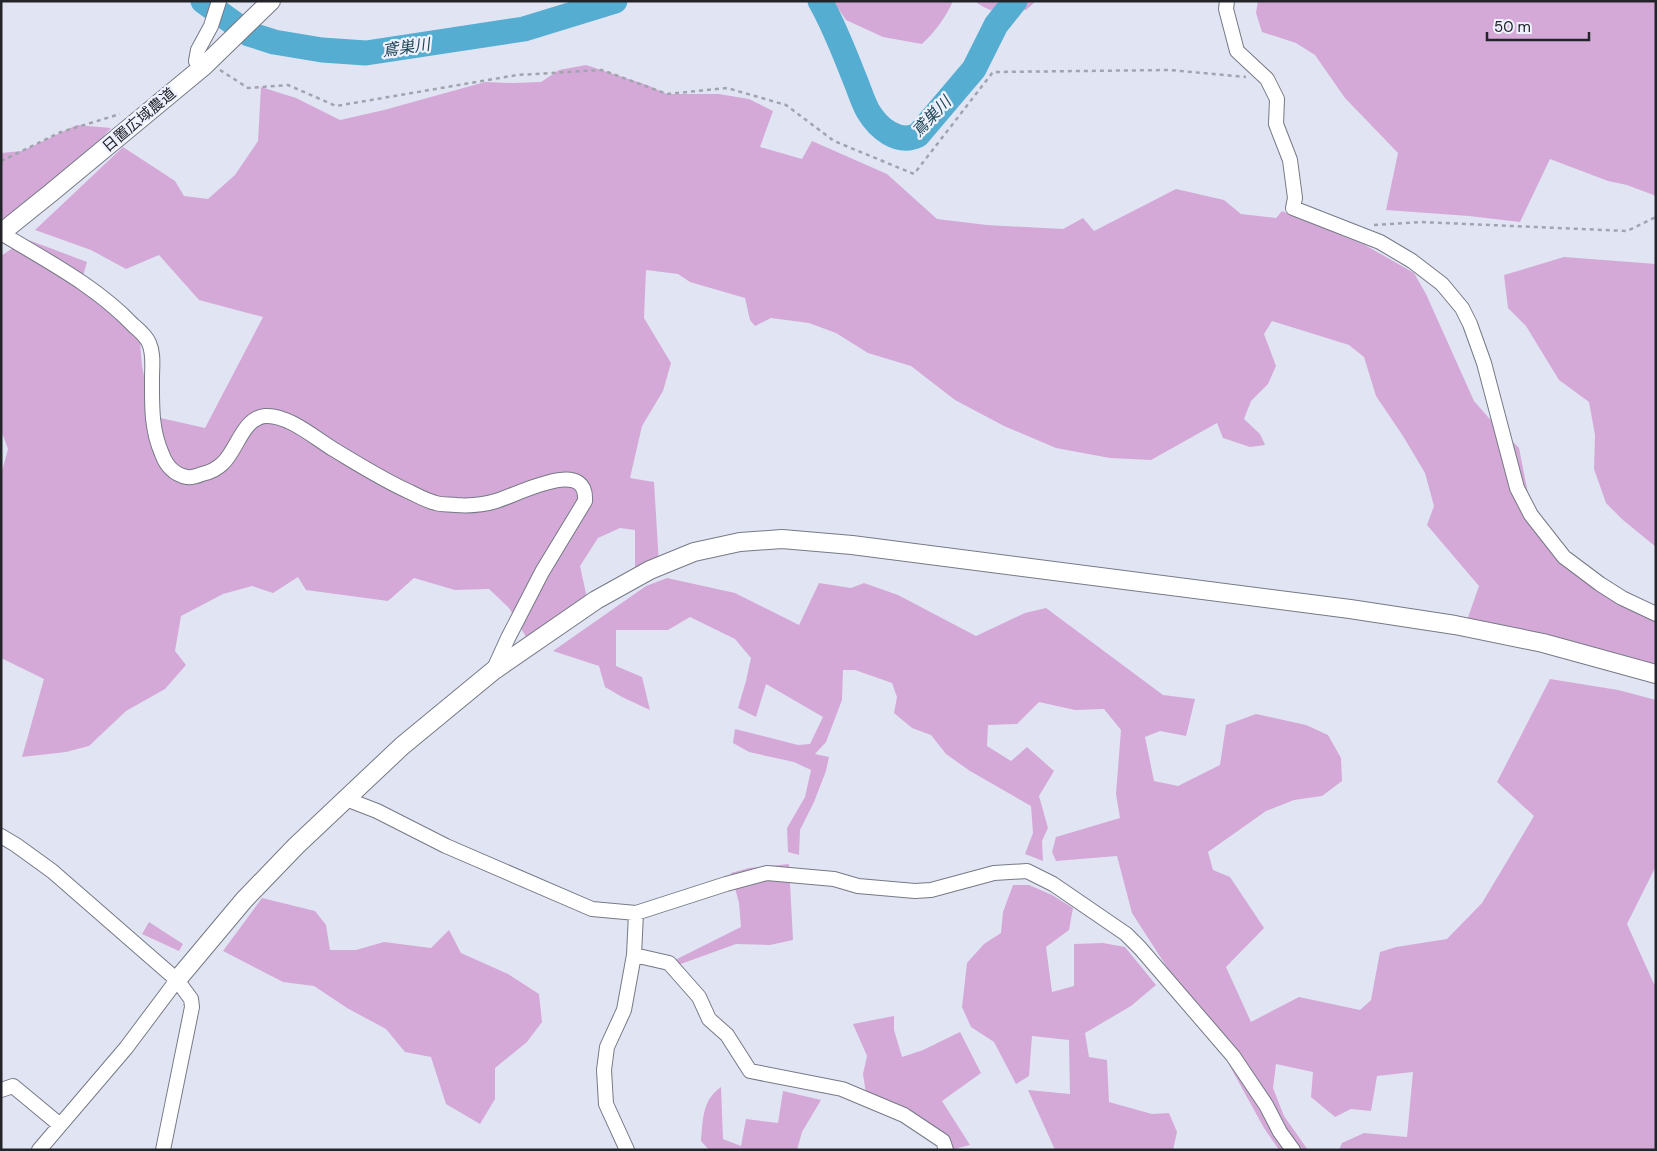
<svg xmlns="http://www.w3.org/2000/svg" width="1657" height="1151" font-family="'DM Sans','Noto Sans JP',sans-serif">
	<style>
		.green { fill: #d4a9d7 }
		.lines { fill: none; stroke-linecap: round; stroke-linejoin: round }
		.river { stroke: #55add1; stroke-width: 25 }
		.minor-casing { stroke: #767986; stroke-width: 16 }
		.tertiary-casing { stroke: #767986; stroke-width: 20 }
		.path { stroke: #a1a4af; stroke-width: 2.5; stroke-dasharray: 4 4; stroke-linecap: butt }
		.minor { stroke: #fff; stroke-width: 14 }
		.tertiary { stroke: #fff; stroke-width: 18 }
		.labels { text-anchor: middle; stroke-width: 4.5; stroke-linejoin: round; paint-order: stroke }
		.street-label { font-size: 15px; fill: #222429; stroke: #eff2fe }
		.water-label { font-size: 16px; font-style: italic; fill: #214858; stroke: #eff2fe }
	</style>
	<rect width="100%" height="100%" fill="#e1e5f3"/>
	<path class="green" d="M833,1H953C946,17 935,32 922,44L883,37L846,20Z
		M975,1H1036L1026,10C1005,11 993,16 975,1Z
		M1258,1H1656V196L1627,185L1608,181L1550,159L1520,222L1469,216L1386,210L1398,153L1345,98L1315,55L1296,43L1262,32L1256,13Z
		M586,65L647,85L667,94H719L749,99L773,111L760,147L802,159L812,141L887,174L937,219L987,225L1063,229L1083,218L1094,231L1176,189L1224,200L1241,214L1276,218L1282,211L1365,245L1414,273L1426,294L1474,401L1488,417L1519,448L1535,529L1574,573L1656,613V680L1465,626L1479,586L1427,525L1434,506L1425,473L1403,436L1376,396L1364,357L1349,345L1272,321L1264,334L1276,366L1268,384L1251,401L1244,419L1260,434L1265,445L1250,447L1223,438L1217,423L1151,460L1110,458L1056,448L1004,426L955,400L911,366L868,353L836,333L809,323L771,318L755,326L750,320L745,298L690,282L678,274L646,270L644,318L671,363L663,391L642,426L630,478L654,482L659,564L635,570V530L620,528L598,538L580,566L587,598L529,642L509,608L489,589L455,590L414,578L388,601L306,590L298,577L273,593L252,586L223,594L181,616L175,651L186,665L165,689L126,711L89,746L66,752L22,757L44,679L1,658V475L8,449L1,430V256L26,239L87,262L80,286L138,318L142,366L152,416L205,428L263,317L199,300L159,255L126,269L91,250L35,230L123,147L175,181L184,196L208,199L235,175L258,141L261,87L296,98L340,120L384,110L485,82L513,83L541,82L559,70Z
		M77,125L111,128L21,227L1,240V153L22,151Z
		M1564,257L1656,264V547L1623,520L1606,503L1594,469L1595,435L1589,402L1559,380L1526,326L1508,308L1504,275Z
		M667,578L735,593L799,625L819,583L851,588L864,583L898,595L976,636L1025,613L1046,608L1163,695L1195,699L1186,736L1160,731L1145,737L1154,781L1178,786L1220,765L1226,725L1256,714L1306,725L1328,735L1341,758L1342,781L1322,796L1294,800L1266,811L1208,852L1213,870L1230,877L1264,928L1226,967L1251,1022L1299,997L1360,1010L1371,1000L1380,952L1396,947L1447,939L1482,903L1534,816L1497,782L1550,679L1618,690L1656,700V866L1627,924L1654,984L1656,982V1150H1339L1342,1143L1364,1133L1407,1137L1413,1072L1377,1076L1371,1111L1351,1109L1335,1117L1311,1097L1313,1072L1276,1064L1273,1088L1284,1116L1308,1150H1279L1264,1128L1226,1059L1132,913L1117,856L1056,861L1052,852L1056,837L1120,818L1116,794L1121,730L1104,709L1075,710L1039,702L1017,724L988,725L987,746L1011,761L1027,747L1054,771L1039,796L1048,828L1042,841L1043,861L1025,854L1033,833L1031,806L970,771L946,754L931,735L912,728L894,713L897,697L892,683L855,670H843L842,700L826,742L815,754L829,757L826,771L814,802L800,830L799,855L788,852L787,828L805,797L811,770L794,762L749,752L733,743L735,729L798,745L810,744L823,717L766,684L756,717L738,708L746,681L751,658L735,639L690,617L668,630H616V666L642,677L650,710L622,697L605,687L599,666L553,651L646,586Z
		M789,864L793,940L770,945L736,944L678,965L669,963L741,927L739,903L731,873L749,868Z
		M1013,885H1029L1052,895L1073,908L1069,930L1046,947L1052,992L1074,986V944L1103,943L1125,947L1156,985L1131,1006L1085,1033L1089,1057L1107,1060L1109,1102L1152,1114L1169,1113L1177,1132L1173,1150H1055L1028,1090L1070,1094L1069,1040L1032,1036L1029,1076L1016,1084L994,1042L971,1027L962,1007L967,963L984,944L1001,933L1003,912Z
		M262,898L315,911L326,925L330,950H356L384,942L431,948L449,930L461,953L508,974L539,994L542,1022L527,1042L495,1068V1099L480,1124L446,1104L431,1057L405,1052L386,1029L347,1008L314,986L283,982L223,951Z
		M149,922L183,944L179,951L142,934Z
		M894,1016V1030L902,1057L923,1050L960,1032L981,1073L942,1101L970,1145L950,1150L866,1094L863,1074L867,1056L853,1024Z
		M721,1087L723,1139L741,1146L746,1119L778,1123L783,1091L821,1100L802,1132L797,1150H709L701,1141C703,1120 702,1100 721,1087Z"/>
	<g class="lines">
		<path class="river" d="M203,1L249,34L274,42L322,50L366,53L524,29L615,1
			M820,1C835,27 845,55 856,82C860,92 863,102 868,111C878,128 898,145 918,135L974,69L996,25L1015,1"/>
		<defs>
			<path id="minor" d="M1227,1L1226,9L1237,51L1267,79L1277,99L1276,124L1290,160L1295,198L1293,208L1380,242L1412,261L1442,284L1462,308L1470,324L1484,363L1517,488L1531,515L1564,557L1600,584L1622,598L1656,614
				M204,66L196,61L198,50L211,26L219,1
				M1,233C47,261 96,286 133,325C139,330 146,336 149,343C154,354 152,366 152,379C152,405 151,429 162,454C166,465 174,475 187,477C192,478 197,476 202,474C211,472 217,469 223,463C237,450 243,418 265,416C287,414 315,438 333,449C358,464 383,480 410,492C418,496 427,501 436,503C442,505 449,504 456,505C469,506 483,505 496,501C517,495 588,456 585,501L542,572L508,638L493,671
				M346,799L377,811L446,846L592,909L636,913L726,884L767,873L834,879L858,886L915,891L931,890L994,873L1027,871L1053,884L1126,934L1140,948L1233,1056L1266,1105L1280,1132L1293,1150
				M1,836L16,845L52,871L177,980L191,999L192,1007L163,1150
				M634,955L669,963L699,997L709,1019L727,1035L750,1071L842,1089L904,1115L943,1141L946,1150
				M1,1090L13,1086L60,1125
				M39,1150L126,1048L177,980
				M627,1150L606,1104L604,1070L607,1047L624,1010L634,955L636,913"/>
			<path id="tertiary" d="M1,233L52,192L204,66L271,1
				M177,980L244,900L296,846L402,746L493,671L596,600L650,570L694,552L740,542L782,539L852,545L1350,609L1455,625L1543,643L1656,674"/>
		</defs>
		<use href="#minor" class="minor-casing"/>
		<use href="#tertiary" class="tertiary-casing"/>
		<path class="path" d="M220,70L248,88L288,85L336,106L517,75L602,70L667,94L727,88L786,105L834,141L914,174L993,72L1170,70L1246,77
			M1,161L61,132L120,114
			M1374,225L1421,222L1627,231L1656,217"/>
		<use href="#minor" class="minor"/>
		<use href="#tertiary" class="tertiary"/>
	</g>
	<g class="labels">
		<g class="street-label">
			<text transform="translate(139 120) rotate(-40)" y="5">日置広域農道</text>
		</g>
		<g class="water-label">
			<text transform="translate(406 47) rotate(-8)" y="6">鳶巣川</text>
			<text transform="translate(931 116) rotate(-46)" y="6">鳶巣川</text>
		</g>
	</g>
	<rect width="1657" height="1151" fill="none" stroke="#222429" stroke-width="5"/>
	<path d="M1487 32v8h102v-8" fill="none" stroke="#222429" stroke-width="2.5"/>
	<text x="1494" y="32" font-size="15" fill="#222429" stroke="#eff2fe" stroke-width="4" paint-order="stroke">50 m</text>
</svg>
